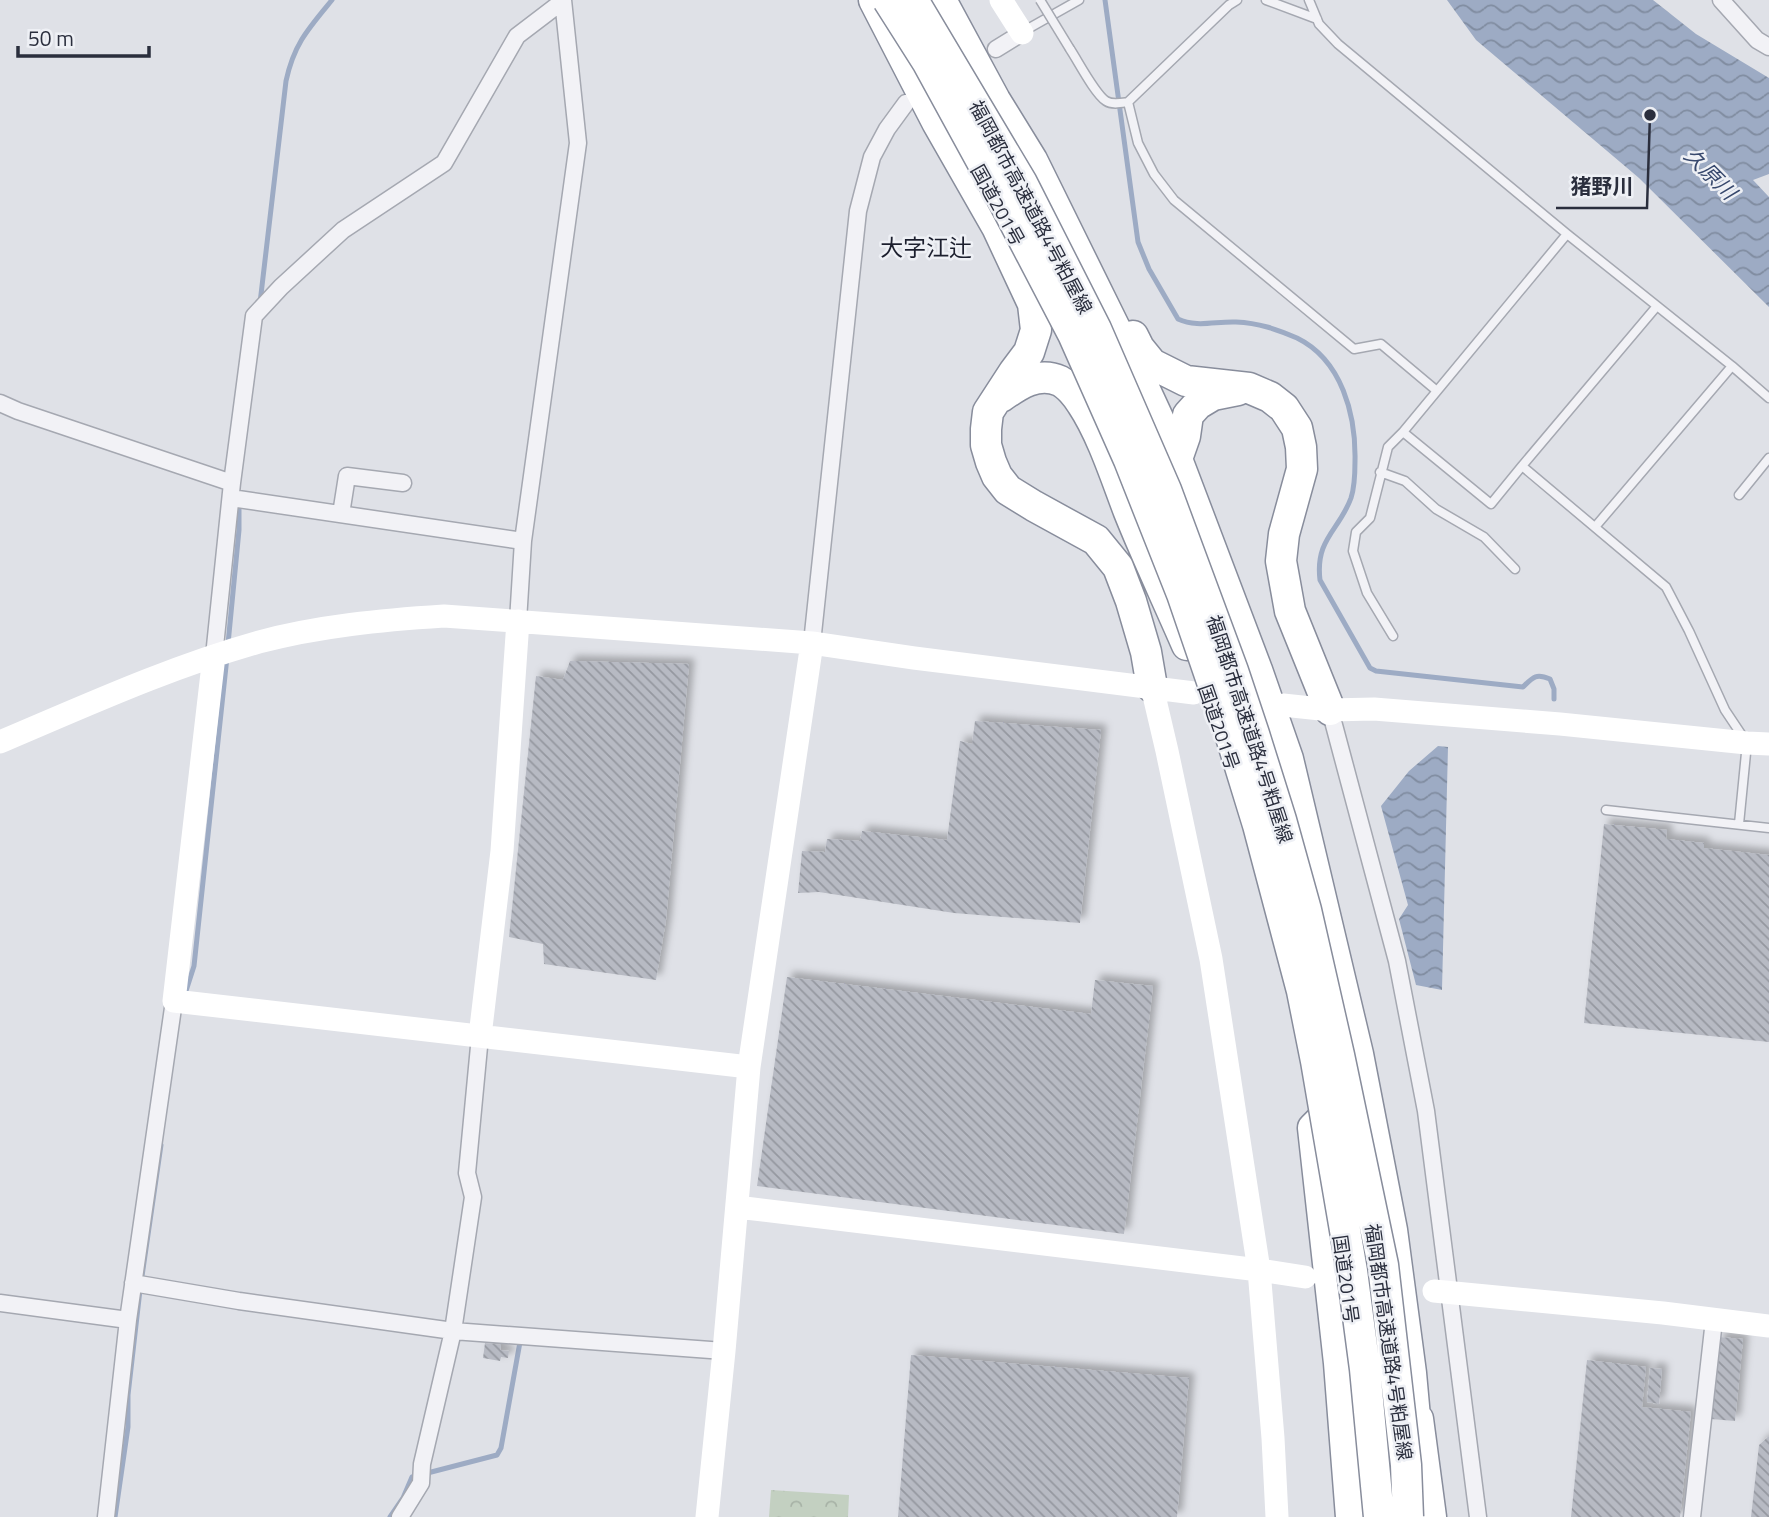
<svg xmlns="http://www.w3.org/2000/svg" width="1769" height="1517" font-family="'Titillium Web','Noto Sans JP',sans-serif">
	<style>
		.forest { fill: url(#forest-crowns) }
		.water { fill: url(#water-waves) }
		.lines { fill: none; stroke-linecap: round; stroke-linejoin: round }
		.stream { stroke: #9dabc4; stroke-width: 5 }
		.building { fill: url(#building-back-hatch); filter: url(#shadow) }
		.lane-casing { stroke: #a5a8b1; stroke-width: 11 }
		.street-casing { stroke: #a5a8b1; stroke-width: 19 }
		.highway-casing { stroke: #888d9c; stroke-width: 33 }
		.lane { stroke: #f2f2f6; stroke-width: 8 }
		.street { stroke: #f2f2f6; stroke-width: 16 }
		.secondary { stroke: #fff; stroke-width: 23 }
		.highway { stroke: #fff; stroke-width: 30 }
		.lane-bridge-casing { stroke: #a5a8b1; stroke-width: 11; stroke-linecap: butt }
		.highway-bridge-casing { stroke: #888d9c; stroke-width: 33; stroke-linecap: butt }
		.lane-bridge { stroke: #f2f2f6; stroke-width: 8 }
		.highway-bridge { stroke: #fff; stroke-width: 30 }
		.labels { text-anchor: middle; stroke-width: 5; stroke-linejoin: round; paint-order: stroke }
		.street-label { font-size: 19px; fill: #2a2e3d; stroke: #eef0f5 }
		.water-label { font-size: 21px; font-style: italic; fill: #37486d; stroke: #eef0f5 }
		.quarter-label { font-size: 23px; fill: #1c1f2e; stroke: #eef0f5 }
		.leader { fill: none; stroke: #2a2e3d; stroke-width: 2.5 }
		.callout-dot { fill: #2a2e3d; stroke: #eef0f5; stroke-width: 2.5 }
		.callout-label { font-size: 21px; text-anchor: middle; font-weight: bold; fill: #2a2e3d; stroke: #eef0f5; stroke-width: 5; stroke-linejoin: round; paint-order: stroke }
	</style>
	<defs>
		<pattern id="forest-crowns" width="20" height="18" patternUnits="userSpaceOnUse" patternTransform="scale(1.75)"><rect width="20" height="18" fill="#c3d0c1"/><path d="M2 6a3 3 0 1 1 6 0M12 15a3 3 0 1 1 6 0" fill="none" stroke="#a8b3a7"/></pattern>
		<pattern id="water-waves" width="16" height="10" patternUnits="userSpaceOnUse" patternTransform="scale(1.75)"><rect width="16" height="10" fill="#9dabc4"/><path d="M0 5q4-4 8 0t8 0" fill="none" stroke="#808ca0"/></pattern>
		<pattern id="building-back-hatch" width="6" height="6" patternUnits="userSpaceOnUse" patternTransform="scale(1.75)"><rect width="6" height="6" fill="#b7bac3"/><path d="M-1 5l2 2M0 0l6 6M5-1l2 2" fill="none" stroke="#9598a0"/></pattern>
		<filter id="shadow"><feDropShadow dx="5.5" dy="-5.5" stdDeviation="3.5" flood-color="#0004"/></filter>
	</defs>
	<rect width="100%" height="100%" fill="#dfe1e7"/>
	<path class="forest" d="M771,1490L849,1495L848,1517H769Z"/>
	<path class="water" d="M1447,0H1653L1696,34L1769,78V174L1753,180L1769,197V307L1639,178L1476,40Z
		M1438,746L1448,747L1442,990L1416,985L1399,919L1408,905L1381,806L1409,771Z"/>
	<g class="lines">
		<path class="stream" d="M1105,0L1138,242L1149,269L1178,319C1197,328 1216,321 1236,322C1259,323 1276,329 1297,338C1342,360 1356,415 1355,461C1355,473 1355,486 1351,498C1339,531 1315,539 1320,580L1370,668L1376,671L1523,687C1533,677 1536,673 1550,679L1554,689V699
			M260,303L286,81C294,44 308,29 332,0
			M228,644L239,530V500
			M185,994L194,966L227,657
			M115,1517L128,1427V1395L140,1290L161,1145
			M390,1517L403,1498L412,1477L497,1455L501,1448L520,1342"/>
	</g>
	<path class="building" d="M570,661L689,664L666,920L656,980L544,964L543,944L509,937L536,676L563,680Z
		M975,721L1101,730L1080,923L954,913L819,892L798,893L802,851L825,852L827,839L860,841L862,831L947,840L960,741L972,744Z
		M1604,824L1667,830L1666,839L1704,843V848L1769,855V1042L1584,1023Z
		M787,977L1091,1014L1095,980L1153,986L1124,1234L757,1186Z
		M1719,1337L1743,1339L1735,1421L1711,1419Z
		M485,1343L501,1345L500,1350L509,1351L508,1358L501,1357L500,1361L483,1358Z
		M911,1355L1189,1378L1177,1517H898Z
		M1587,1360L1646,1367L1642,1407L1691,1412L1680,1517H1571Z
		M1650,1368L1662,1369L1659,1404L1647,1402Z
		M1769,1436V1517H1751L1759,1445Z"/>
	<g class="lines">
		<defs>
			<path id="lane" d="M1266,0L1317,19
				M1309,0L1319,24L1338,44L1567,234L1732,366L1769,398
				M1024,31L1079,0
				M1070,49C1078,61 1095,94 1106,101C1112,105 1121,103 1128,102L1229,5L1237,0
				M1128,102L1138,143L1154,174L1174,200L1354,349L1381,344L1437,391
				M1403,432L1491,504L1522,466L1666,587L1689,631L1725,710L1747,743L1739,824
				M1522,466L1657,306
				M1380,472L1405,481L1436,509L1484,537L1515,569
				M1739,495L1769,458
				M1595,527L1732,366
				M1393,636L1367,593L1353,551L1356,532L1370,518L1388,447L1403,432L1567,234
				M1606,810L1769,828"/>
			<path id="street" d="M1721,0L1757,40L1769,47
				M996,49L1022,33
				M0,403L18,411L232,483
				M231,498L523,541
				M341,514L347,476L403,483
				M518,621L523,541L578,143L563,0
				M812,643L858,211L872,157L887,129L906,103
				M214,656L232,483L254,316L281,287L343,230L444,163L517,36L563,1
				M1330,710L1397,961L1426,1111L1478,1517
				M133,1283L239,1301L453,1331L724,1351
				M0,1303L128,1320
				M106,1517L128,1320L174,1001
				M400,1517L421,1483L422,1464L429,1434L453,1331L473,1197L467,1173L480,1036
				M1692,1517L1714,1320"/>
			<path id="highway" d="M874,0L937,122L997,227L1033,304L1036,330L1029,352L1014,372L988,412L986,429V445L991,462L997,476L1008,490L1034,506L1096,540L1118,567L1131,601L1146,652L1152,687
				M941,0L995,100L1032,160L1139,377L1177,459L1257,670L1288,759L1358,1054L1392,1230L1411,1373L1417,1439
				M1133,336L1139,348L1152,364L1186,381L1249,388L1270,397L1284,408L1297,428L1301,447L1302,469L1284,534L1281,561L1290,611L1330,710
				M1001,397C1018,385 1038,371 1060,381C1068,385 1077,396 1082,404C1102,434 1116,478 1129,512C1147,557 1168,601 1187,645
				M1177,459L1185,436L1188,415L1198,404L1213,395L1238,390
				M1322,1119L1313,1128L1339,1363L1351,1517
				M1418,1419L1431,1517"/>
		</defs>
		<use href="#lane" class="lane-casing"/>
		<use href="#street" class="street-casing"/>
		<use href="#highway" class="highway-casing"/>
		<use href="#lane" class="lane"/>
		<use href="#street" class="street"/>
		<path class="secondary" d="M1001,0L1022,33
			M214,656L174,1001L749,1067
			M1152,687L1167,751L1211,959L1259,1270L1273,1438L1277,1517
			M1283,705L1330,710L1374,709L1560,724L1747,743L1769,744
			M0,742C85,706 170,667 259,642C319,626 382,620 444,616L812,643L914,658L1194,693
			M480,1036L502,851L518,621
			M737,1207L1259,1270L1305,1277
			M1434,1291L1663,1313L1769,1326
			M707,1517L724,1351L749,1067L812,643"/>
		<use href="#highway" class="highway"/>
		<defs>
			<path id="lane-bridge" d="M1040,0L1070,49"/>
			<path id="highway-bridge" d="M888,0L928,63L1004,202L1073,334L1129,460L1182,594L1231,737L1258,825L1302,991L1316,1061L1352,1271L1365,1369L1379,1517
				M913,0L1022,183L1096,329L1166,490L1233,671L1254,734L1281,820L1306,910L1339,1055L1383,1265L1406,1465L1408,1517"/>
		</defs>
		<use href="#lane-bridge" class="lane-bridge-casing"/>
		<use href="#highway-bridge" class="highway-bridge-casing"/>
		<use href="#lane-bridge" class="lane-bridge"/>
		<use href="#highway-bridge" class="highway-bridge"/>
	</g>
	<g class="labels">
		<g class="street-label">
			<text transform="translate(998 205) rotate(61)" y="7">国道201号</text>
			<text transform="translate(1031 207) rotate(62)" y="7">福岡都市高速道路4号粕屋線</text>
			<text transform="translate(1219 727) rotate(71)" y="7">国道201号</text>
			<text transform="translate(1250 729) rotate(72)" y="7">福岡都市高速道路4号粕屋線</text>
			<text transform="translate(1346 1279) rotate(82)" y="7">国道201号</text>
			<text transform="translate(1389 1342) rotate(82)" y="7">福岡都市高速道路4号粕屋線</text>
		</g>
		<g class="water-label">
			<text transform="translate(1710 174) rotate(45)" y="7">久原川</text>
		</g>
		<g class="quarter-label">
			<text x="926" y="256">大字江辻</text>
		</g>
	</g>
	<path class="leader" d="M1650 115L1647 208H1556"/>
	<circle class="callout-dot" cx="1650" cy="115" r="7"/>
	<g class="callout-label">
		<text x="1602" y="194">猪野川</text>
	</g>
	<path d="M18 46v10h131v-10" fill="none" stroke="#2a2e3d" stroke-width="3.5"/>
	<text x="28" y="46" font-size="21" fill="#2a2e3d" stroke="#eef0f5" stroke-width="5" paint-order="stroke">50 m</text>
</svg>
